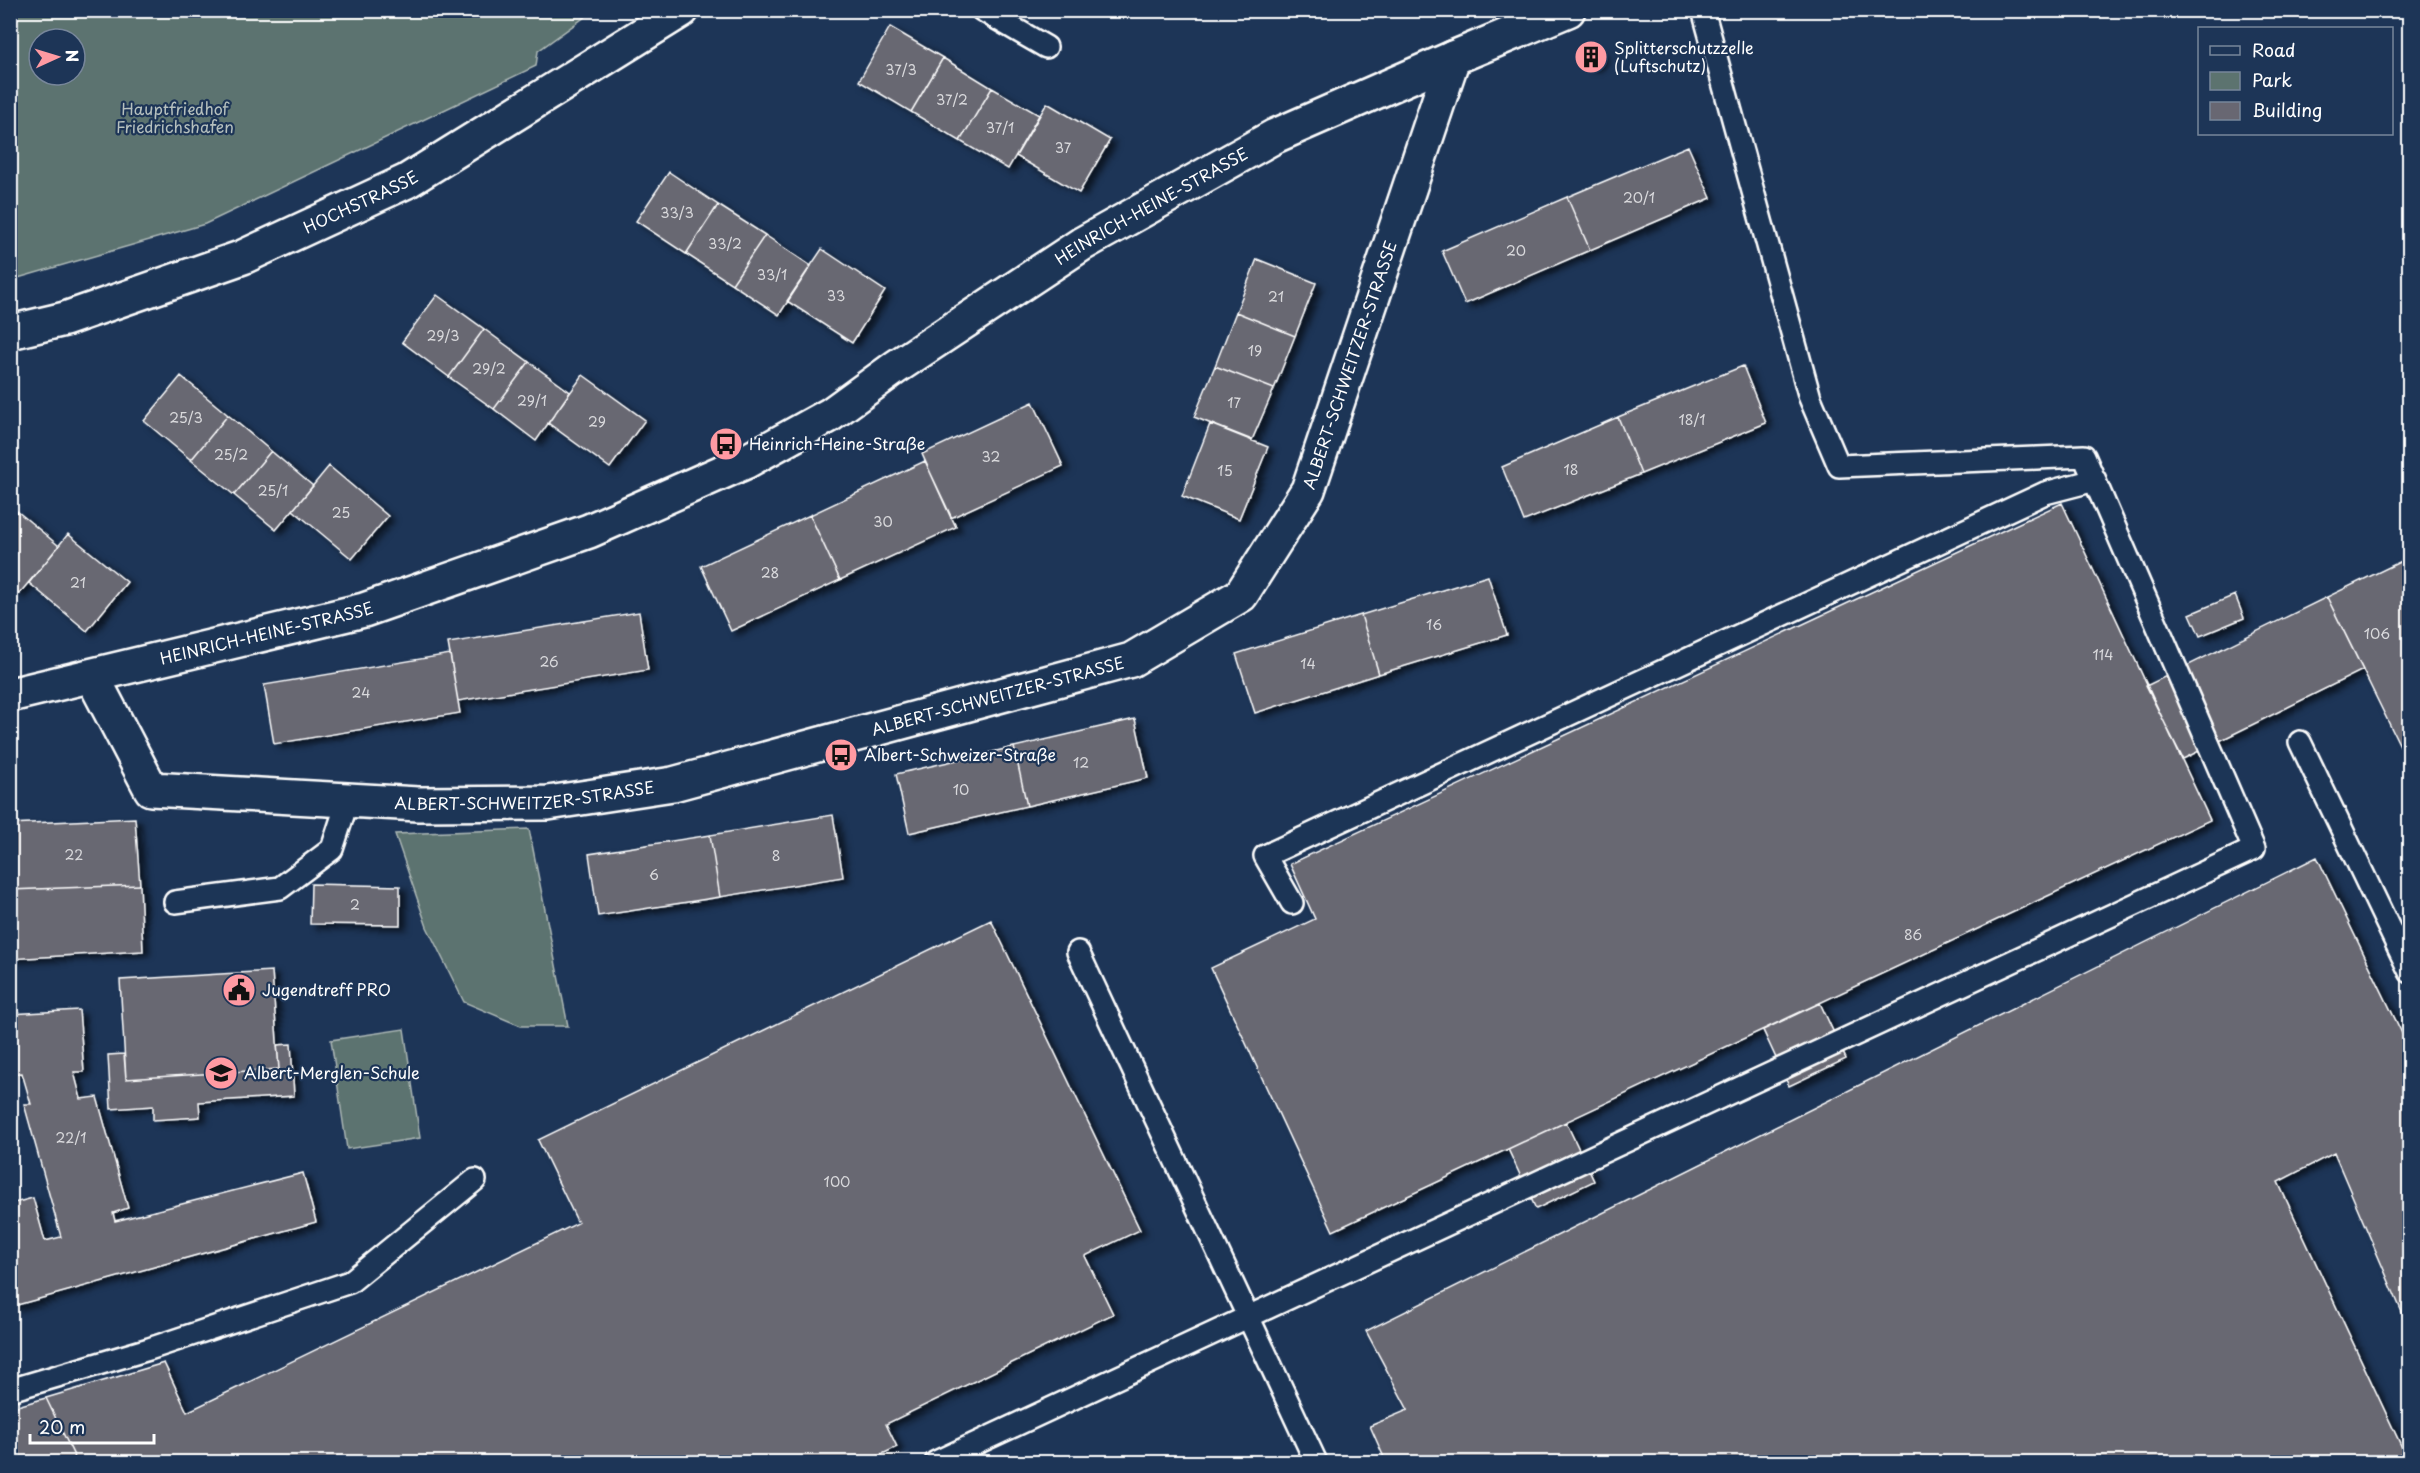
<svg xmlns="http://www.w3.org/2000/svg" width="2420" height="1473" font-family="'Playpen Sans',sans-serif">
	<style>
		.green { fill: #5c736f; stroke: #aeb9b7; stroke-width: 1.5; fill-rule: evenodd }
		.building { fill: #686772; stroke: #fff; stroke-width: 1.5; filter: url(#shadow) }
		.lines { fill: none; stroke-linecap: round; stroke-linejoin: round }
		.lane-casing { stroke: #fff; stroke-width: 26 }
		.street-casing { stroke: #fff; stroke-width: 38 }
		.secondary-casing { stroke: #fff; stroke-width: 38 }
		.lane { stroke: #1d3557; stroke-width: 21 }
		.street { stroke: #1d3557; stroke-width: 33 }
		.secondary { stroke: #1d3557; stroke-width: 33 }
		.labels { text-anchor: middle; stroke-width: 4.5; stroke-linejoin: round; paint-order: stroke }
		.number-label { font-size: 14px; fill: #d9d9dc }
		.poi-label { font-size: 16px; fill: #fff; stroke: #1d3557; text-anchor: start }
		.park-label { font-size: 16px; fill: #b6c0be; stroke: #1d3557 }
		.street-label { font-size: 16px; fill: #fff; stroke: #1d3557 }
	</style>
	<defs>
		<filter id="shadow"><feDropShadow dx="6" dy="4" stdDeviation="3" flood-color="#0009"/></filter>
	</defs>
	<rect width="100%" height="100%" fill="#1d3557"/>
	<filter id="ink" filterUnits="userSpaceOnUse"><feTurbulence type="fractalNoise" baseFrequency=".0167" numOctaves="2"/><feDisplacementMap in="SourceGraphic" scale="12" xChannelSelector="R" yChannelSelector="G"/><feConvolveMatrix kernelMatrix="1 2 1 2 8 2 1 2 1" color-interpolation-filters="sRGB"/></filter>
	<g filter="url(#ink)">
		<path class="green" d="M11,10H593V11L538,51L536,66L205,224L11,280ZM39,39H75V75H39Z
			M529,829L568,1026H521L464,1002L427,927L395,834Z
			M404,1029L420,1138L347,1149L331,1040Z"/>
		<path class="building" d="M890,27L943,58L911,112L859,81Z
			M1581 57a10 10 0 1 1 20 0a10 10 0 1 1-20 0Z
			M943,58L992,88L960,141L911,112Z
			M992,88L1039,115L1008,169L960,141Z
			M1047,103L1110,140L1079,193L1016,156Z
			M1688,146L1711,198L1590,250L1567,197Z
			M669,172L718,205L686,254L636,221Z
			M1567,197L1590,250L1465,304L1442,251Z
			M718,205L765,235L732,284L686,254Z
			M765,235L811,266L779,315L732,284Z
			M822,249L885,291L852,343L787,301Z
			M1257,259L1316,283L1295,336L1236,312Z
			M437,295L484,329L449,377L402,342Z
			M1236,312L1295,336L1274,389L1215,366Z
			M484,329L529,362L494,409L449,377Z
			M529,362L570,392L536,441L494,409Z
			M1215,366L1274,389L1252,440L1194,417Z
			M1743,366L1766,423L1641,474L1618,417Z
			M583,375L645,420L610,468L548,423Z
			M181,376L228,415L191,460L144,421Z
			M1033,402L1063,466L951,518L922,454Z
			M228,415L271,451L234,495L191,460Z
			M1618,417L1641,474L1524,521L1502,467Z
			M1210,424L1268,447L1239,519L1182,496Z
			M271,451L313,486L276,530L234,495Z
			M925,461L956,527L840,580L810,515Z
			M329,466L388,516L352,559L293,510Z
			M2062,503L2210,820L1333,1231L1211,968L1315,919L1290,864Z
			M17,511L59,546L19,594L10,587V519Z
			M810,515L840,580L731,631L701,566Z
			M68,534L127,582L87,631L29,583Z
			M2410,557V766L2327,597Z
			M1488,576L1507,635L1379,674L1361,615Z
			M2235,595L2244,618L2200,636L2190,614Z
			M2327,597L2363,670L2183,759L2146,686Z
			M639,612L648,670L458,701L448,643Z
			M1361,615L1379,674L1255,713L1236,654Z
			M450,654L460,713L274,744L264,685Z
			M1135,719L1148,778L1027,806L1014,747Z
			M1014,747L1027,806L909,833L896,774Z
			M833,815L843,877L720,897L710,835Z
			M135,818L140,885L10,890V824Z
			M710,835L720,897L598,916L589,854Z
			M2317,857L2410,1050V1331L2334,1153L2278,1182L2404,1452L2383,1462H1386L1370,1426L1408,1410L1366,1331Z
			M311,884L400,886V925L310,924Z
			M140,885L143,951L10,959V890Z
			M991,920L1140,1230L1085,1256L1113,1314L886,1424L897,1447L866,1462H77L46,1398L164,1363L187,1412L578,1223L538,1140Z
			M272,971L279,1069L126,1079L120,980Z
			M1820,1003L1846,1059L1789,1086L1763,1030Z
			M79,1010L84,1072H74L81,1099L97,1097L128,1208L113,1213L115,1221L303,1173L316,1222L10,1307V1204L33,1198L45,1241L61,1237L24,1104H31L22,1073L10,1074V1014Z
			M291,1044L294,1096L199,1102L200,1117L153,1120V1106L111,1109L108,1055L124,1054L126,1079L279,1069L277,1045Z
			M1566,1122L1594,1181L1536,1209L1508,1149Z
			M46,1398L77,1462H10V1408Z"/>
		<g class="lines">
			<defs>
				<path id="lane" d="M982,10L1046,47
					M2300,742L2410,972
					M175,902L280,888L332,849L348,800
					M1292,903L1265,856L2045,493L2095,480
					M1078,952L1316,1462
					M10,1390L149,1349L350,1282L475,1180
					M936,1462L2254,849L2084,456L1839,466L1810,398L1703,10"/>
				<g id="street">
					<path id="s1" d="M92,676L151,789L418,804L548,803L673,784L1131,660L1241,595L1308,490L1453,58"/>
					<path id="s2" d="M10,695L364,610L589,531L745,462L830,415L896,367L1082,244L1275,136L1453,58L1568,10"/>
				</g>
				<g id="secondary">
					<path id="s3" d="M10,332L65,319L243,257L407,181L682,10"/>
				</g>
			</defs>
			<use href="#lane" class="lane-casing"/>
			<use href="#street" class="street-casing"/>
			<use href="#secondary" class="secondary-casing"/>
			<use href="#lane" class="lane"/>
			<use href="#street" class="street"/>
			<use href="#secondary" class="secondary"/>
		</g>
	</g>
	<defs>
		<symbol id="building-disc" viewBox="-11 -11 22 22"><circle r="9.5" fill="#ff9aa2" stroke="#1d3557"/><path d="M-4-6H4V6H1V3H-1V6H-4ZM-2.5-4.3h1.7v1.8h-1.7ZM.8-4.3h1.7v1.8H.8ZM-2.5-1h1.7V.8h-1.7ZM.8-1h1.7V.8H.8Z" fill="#111"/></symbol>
		<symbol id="bus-disc" viewBox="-11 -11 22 22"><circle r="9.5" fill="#ff9aa2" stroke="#1d3557"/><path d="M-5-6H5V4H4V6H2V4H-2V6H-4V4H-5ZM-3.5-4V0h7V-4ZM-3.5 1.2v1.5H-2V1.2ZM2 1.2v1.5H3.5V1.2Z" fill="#111"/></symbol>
		<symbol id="civic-disc" viewBox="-11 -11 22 22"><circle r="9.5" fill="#ff9aa2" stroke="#1d3557"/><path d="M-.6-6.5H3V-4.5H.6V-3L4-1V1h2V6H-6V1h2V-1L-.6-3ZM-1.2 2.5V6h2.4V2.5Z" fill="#111"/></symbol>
		<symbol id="school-disc" viewBox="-11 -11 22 22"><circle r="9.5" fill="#ff9aa2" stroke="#1d3557"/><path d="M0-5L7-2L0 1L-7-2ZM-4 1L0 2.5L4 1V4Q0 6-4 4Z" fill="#111"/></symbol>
	</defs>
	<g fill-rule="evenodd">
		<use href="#building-disc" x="1572" y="38" width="38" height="38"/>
		<use href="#bus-disc" x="707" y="425" width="38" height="38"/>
		<use href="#bus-disc" x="822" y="736" width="38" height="38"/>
		<use href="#civic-disc" x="220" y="971" width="38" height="38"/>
		<use href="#school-disc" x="202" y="1054" width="38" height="38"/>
	</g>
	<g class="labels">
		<g class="number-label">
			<text x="901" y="75">37/3</text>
			<text x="952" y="105">37/2</text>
			<text x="1000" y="133">37/1</text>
			<text x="1063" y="153">37</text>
			<text x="1639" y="203">20/1</text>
			<text x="677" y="218">33/3</text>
			<text x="725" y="249">33/2</text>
			<text x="1516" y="256">20</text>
			<text x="772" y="280">33/1</text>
			<text x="836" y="301">33</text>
			<text x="1276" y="302">21</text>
			<text x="443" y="341">29/3</text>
			<text x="1255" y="356">19</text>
			<text x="489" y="374">29/2</text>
			<text x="532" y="406">29/1</text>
			<text x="1234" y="408">17</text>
			<text x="186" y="423">25/3</text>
			<text x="1692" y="425">18/1</text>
			<text x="597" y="427">29</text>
			<text x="231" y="460">25/2</text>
			<text x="991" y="462">32</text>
			<text x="1571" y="475">18</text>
			<text x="1225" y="476">15</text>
			<text x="273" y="496">25/1</text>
			<text x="341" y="518">25</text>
			<text x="883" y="527">30</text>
			<text x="770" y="578">28</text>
			<text x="78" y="588">21</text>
			<text x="1434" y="630">16</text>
			<text x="2377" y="639">106</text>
			<text x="2103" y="660">114</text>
			<text x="549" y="667">26</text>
			<text x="1308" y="669">14</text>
			<text x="361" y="698">24</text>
			<text x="1081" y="768">12</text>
			<text x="961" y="795">10</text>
			<text x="74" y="860">22</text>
			<text x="776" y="861">8</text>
			<text x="654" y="880">6</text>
			<text x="355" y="910">2</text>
			<text x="1913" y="940">86</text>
			<text x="71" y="1143">22/1</text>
			<text x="837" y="1187">100</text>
		</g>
		<g class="poi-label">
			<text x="1614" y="54">Splitterschutzzelle<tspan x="1614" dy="18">(Luftschutz)</tspan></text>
			<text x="749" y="450">Heinrich-Heine-Straße</text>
			<text x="864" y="761">Albert-Schweizer-Straße</text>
			<text x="262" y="996">Jugendtreff PRO</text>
			<text x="244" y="1079">Albert-Merglen-Schule</text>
		</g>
		<g class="park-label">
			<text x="175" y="115">Hauptfriedhof<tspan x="175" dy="18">Friedrichshafen</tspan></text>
		</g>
		<g class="street-label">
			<text dy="6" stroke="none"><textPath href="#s3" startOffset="375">HOCHSTRASSE</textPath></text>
			<text dy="6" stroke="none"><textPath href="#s2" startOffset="1254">HEINRICH-HEINE-STRASSE</textPath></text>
			<text dy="6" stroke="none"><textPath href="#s1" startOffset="1510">ALBERT-SCHWEITZER-STRASSE</textPath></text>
			<text dy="6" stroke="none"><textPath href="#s2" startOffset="264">HEINRICH-HEINE-STRASSE</textPath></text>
			<text dy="6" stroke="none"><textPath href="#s1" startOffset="988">ALBERT-SCHWEITZER-STRASSE</textPath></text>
			<text dy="6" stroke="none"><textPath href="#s1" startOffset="502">ALBERT-SCHWEITZER-STRASSE</textPath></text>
		</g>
	</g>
	<rect width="2420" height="1473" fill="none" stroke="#1d3557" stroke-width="36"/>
	<rect x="18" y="18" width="2384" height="1437" fill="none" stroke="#fff" stroke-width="2" filter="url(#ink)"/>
	<rect x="2198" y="27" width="195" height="108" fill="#1d3557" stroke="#77869a" stroke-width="1.5"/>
	<rect x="2210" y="46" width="30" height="9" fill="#1d3557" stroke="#77869a" stroke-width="1.5"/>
	<text x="2252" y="57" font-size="18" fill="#ffffff">Road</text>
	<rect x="2210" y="72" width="30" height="18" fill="#5c736f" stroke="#77869a" stroke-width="1.5"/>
	<text x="2252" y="87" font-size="18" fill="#ffffff">Park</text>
	<rect x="2210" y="102" width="30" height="18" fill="#686772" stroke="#77869a" stroke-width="1.5"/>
	<text x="2252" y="117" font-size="18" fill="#ffffff">Building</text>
	<g transform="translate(57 57) rotate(86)"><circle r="28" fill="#1d3557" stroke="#77869a" stroke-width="1.5"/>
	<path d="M0-4.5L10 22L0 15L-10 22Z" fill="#ff9aa2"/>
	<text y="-9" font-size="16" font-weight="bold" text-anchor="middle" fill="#ffffff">N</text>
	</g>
	<path d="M30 1434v9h124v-9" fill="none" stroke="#ffffff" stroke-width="3"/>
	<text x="39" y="1434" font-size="18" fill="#ffffff" stroke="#1d3557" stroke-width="4.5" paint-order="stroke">20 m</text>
</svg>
